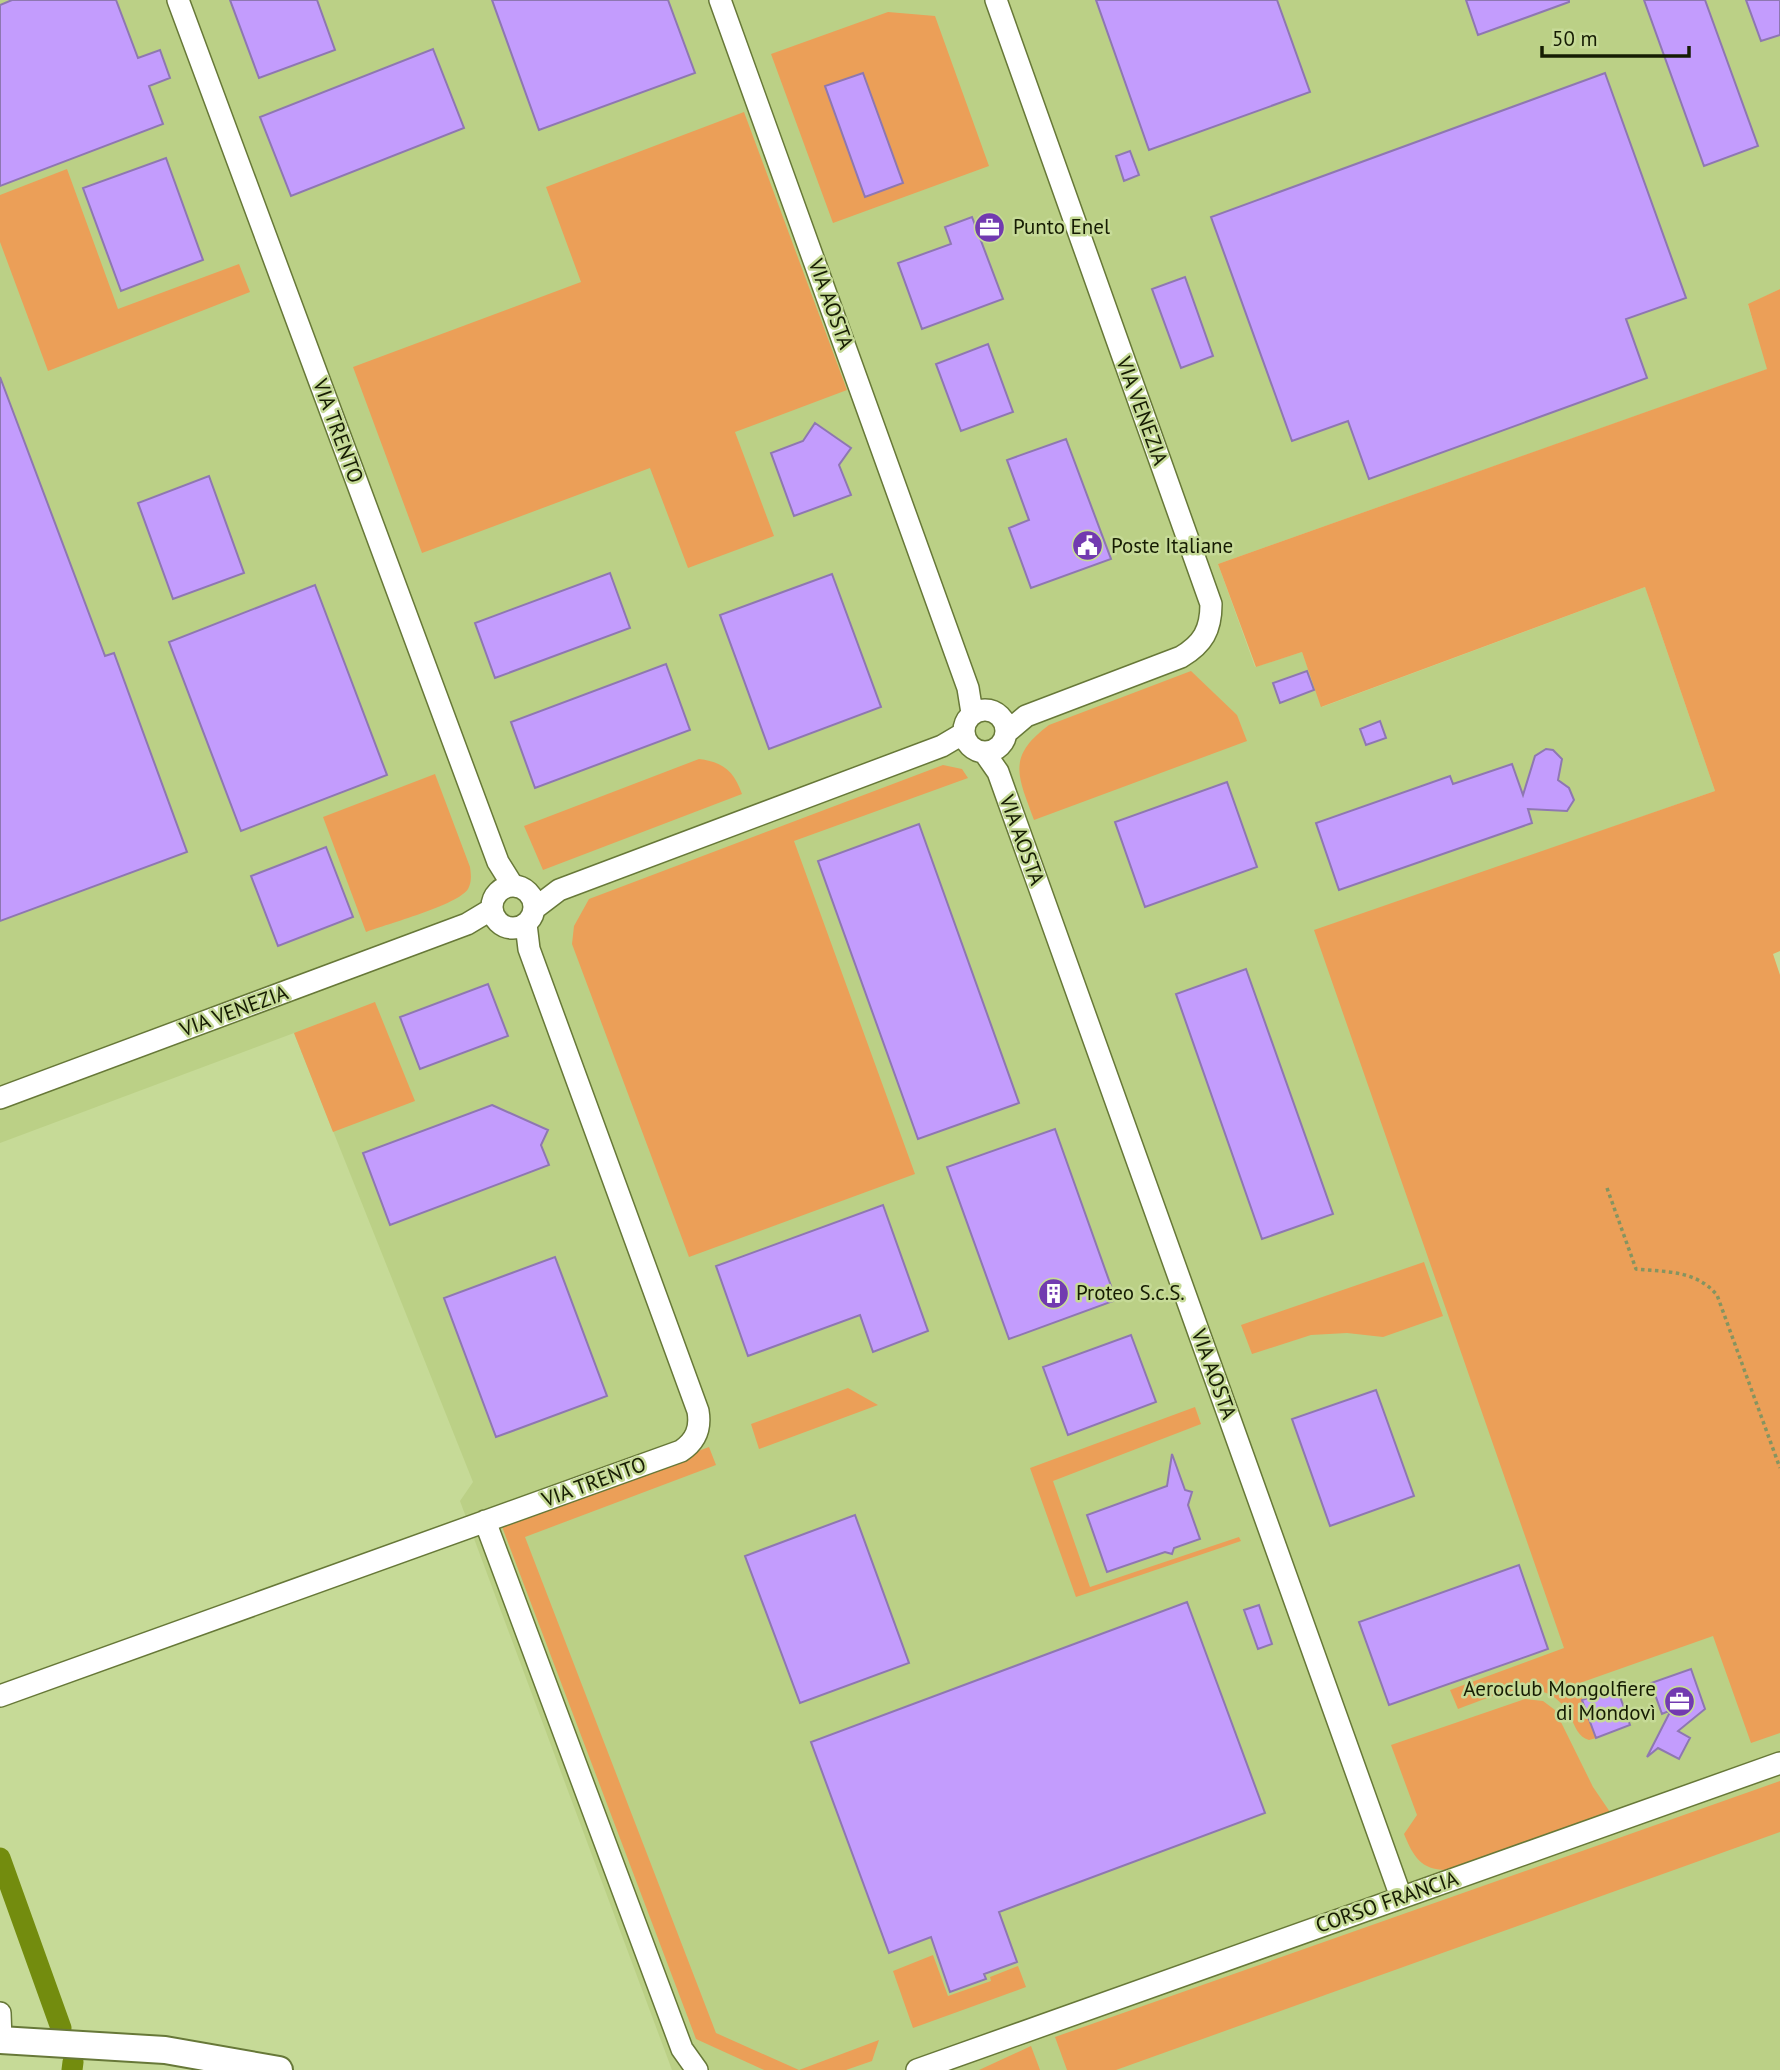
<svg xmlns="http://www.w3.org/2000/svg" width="1780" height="2070" font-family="'PT Sans',sans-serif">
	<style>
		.built { fill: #bbd086 }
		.green { fill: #eb9f58 }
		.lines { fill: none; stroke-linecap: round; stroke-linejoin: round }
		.canal { stroke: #738c0e; stroke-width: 21 }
		.building { fill: #c39cfd; stroke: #8e77b1; stroke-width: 2 }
		.minor-casing { stroke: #677838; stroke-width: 24 }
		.major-casing { stroke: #677838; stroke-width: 30 }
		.path { stroke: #859460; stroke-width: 3.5; stroke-dasharray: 3.5 3.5; stroke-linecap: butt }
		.minor { stroke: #fff; stroke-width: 21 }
		.major { stroke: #fff; stroke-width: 26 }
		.labels { text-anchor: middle; stroke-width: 5; stroke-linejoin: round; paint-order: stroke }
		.poi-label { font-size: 21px; fill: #161c03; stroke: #c6da97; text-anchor: start }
		.street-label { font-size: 21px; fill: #161c03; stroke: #c6da97 }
	</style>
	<rect width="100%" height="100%" fill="#c6da97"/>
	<path class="built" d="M0,0H1780V289L1748,305L1768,369L1218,564L1255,667L1302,652L1322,707L1645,587L1715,791L1518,860L1780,1138V2070H672L460,1501L473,1482L294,1033L0,1143Z"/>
	<path class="green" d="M888,12L935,16L989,166L833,223L771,54Z
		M744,112L847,390L735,432L774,536L688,568L650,468L422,553L353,367L581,282L546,187Z
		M67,169L118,309L239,264L250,292L48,371L0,242V195Z
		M1780,289V951L1773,954L1780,975V1733L1751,1743L1713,1636L1577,1684L1596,1738L1589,1740C1578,1737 1575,1726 1570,1716C1546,1670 1494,1696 1458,1709L1450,1690L1564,1648L1314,930L1715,791L1645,587L1321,707L1302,652L1256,667L1218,564L1767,369L1748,304Z
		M1191,671L1237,715L1247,741L1034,820C1018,776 1006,757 1049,725Z
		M699,759C723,762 734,771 742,794L543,870L524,826Z
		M943,765L962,769L968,778L794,841L915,1174L689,1257L572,944L574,926L589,899Z
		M435,774L470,867C471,874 472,882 468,889C458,905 387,924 366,932L323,817Z
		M375,1002L415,1101L333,1132L294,1033Z
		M1424,1262L1443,1316L1383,1337L1347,1333L1311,1335L1252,1354L1241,1325Z
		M848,1388L878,1405L759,1449L751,1424Z
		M1195,1407L1201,1424L1053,1481L1090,1587L1239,1537L1241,1541L1076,1597L1030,1468Z
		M709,1447L716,1465L525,1537L716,2033L799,2070H764L696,2039L501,1524Z
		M1525,1699L1543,1701L1555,1710L1593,1787L1610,1812L1446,1870C1421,1870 1413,1856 1404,1834L1417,1815L1391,1745Z
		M1780,1781V1832L1116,2070H1067L1055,2037Z
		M933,1955L948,1996L991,1981L990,1977L1018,1966L1026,1987L913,2028L893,1971Z
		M879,2040L872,2061L846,2070H799Z
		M1031,2046L1040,2070H979Z"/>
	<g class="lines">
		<path class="canal" d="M0,1858L61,2028
			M72,2070L73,2062"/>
	</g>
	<path class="building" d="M12,0H116L138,58L160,50L170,78L149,86L163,124L0,186V5Z
		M230,0H317L335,50L259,78Z
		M492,0H668L695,73L539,130Z
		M1096,0H1277L1310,92L1149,150Z
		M1466,0H1569V2L1478,35Z
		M1644,0H1705L1758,146L1704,166Z
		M1746,0H1780V35L1761,41Z
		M433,49L464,128L291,196L260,117Z
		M863,73L903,183L865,197L825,86Z
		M1605,73L1686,298L1626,319L1647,378L1369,479L1348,421L1292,441L1211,217Z
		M1130,151L1139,175L1124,181L1116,156Z
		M166,158L203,260L121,291L83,188Z
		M972,217L1003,299L922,329L898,263L951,244L945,227Z
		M1185,277L1213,356L1181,368L1152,289Z
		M988,344L1013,412L961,431L936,364Z
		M0,377L105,656L114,653L187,852L0,921Z
		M815,423L851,448L839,465L851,495L794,516L771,453L803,441Z
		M1066,439L1111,559L1031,588L1009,528L1029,520L1007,460Z
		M209,476L244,573L173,599L138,503Z
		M610,573L630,628L495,678L475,623Z
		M832,574L881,707L769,749L720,615Z
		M315,585L387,775L241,831L169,642Z
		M666,664L690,730L535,788L511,722Z
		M1307,671L1314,690L1280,703L1273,683Z
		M1380,721L1386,738L1366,745L1360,729Z
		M1546,749L1553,750L1562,759L1558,780L1569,788L1574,800L1567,811L1528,809L1532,823L1339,890L1316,823L1450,776L1453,784L1512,764L1523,795L1535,756Z
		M1227,782L1257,867L1145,907L1115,822Z
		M919,824L1019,1103L918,1139L818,861Z
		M326,847L353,917L278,946L251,876Z
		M1246,969L1333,1214L1262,1239L1176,994Z
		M488,984L508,1036L420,1069L400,1017Z
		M492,1105L548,1130L541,1145L549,1165L390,1225L363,1153Z
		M1055,1129L1116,1300L1009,1339L947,1167Z
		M883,1205L928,1331L873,1352L860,1315L748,1356L716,1266Z
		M555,1257L607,1396L496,1437L444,1298Z
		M1131,1335L1156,1402L1068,1435L1043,1367Z
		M1376,1390L1414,1496L1330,1526L1292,1419Z
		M1172,1454L1185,1490L1192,1492L1188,1505L1200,1539L1174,1548L1172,1554L1165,1552L1107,1572L1087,1515L1167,1486Z
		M855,1515L909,1663L800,1703L745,1556Z
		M1519,1565L1548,1649L1389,1705L1359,1622Z
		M1187,1602L1265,1813L999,1912L1017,1962L984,1974L986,1979L950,1992L931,1937L889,1953L811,1742Z
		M1259,1605L1272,1644L1258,1649L1244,1610Z
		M1691,1669L1705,1709L1678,1731L1690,1738L1679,1759L1658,1748L1647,1757L1671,1710L1662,1714L1651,1683Z
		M1617,1688L1630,1725L1596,1738L1582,1700Z"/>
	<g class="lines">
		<defs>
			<path id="minor" d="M178,0L498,862L513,886
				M720,0L968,688L972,713
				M996,0L1211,604C1211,630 1203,644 1181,657L1026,716L1006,733
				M964 731a21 21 0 1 1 42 0a21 21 0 1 1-42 0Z
				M984,752L998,772L1401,1897
				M492 907a21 21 0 1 1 42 0a21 21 0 1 1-42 0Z
				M534,909L559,890L942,746L964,733
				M0,1098L467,924L492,909
				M485,1521L682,2049L697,2070
				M0,1696L681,1451C696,1441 701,1428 698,1411L529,949L526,924
				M0,2013L1,2040
				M917,2070L1780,1763"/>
			<path id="major" d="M0,2040L165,2050L279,2070"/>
		</defs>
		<use href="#minor" class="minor-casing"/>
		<use href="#major" class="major-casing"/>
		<path class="path" d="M1607,1188L1636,1269C1666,1272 1696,1270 1717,1295L1780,1468"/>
		<use href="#minor" class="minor"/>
		<use href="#major" class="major"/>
	</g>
	<defs>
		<symbol id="office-disc" viewBox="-11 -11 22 22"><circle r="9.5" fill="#723ab0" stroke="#c6da97"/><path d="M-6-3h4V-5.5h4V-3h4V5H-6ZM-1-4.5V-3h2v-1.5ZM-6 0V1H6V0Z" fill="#fff"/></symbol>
		<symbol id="civic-disc" viewBox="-11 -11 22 22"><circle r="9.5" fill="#723ab0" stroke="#c6da97"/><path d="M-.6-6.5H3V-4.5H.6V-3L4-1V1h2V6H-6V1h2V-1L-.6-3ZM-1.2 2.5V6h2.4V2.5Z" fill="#fff"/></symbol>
		<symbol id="building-disc" viewBox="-11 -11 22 22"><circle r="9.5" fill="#723ab0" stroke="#c6da97"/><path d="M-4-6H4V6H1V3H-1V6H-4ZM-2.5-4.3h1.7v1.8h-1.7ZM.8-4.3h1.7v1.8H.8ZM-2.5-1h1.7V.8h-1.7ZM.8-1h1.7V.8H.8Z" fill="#fff"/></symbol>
	</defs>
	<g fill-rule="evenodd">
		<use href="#office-disc" x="972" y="210" width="35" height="35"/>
		<use href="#civic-disc" x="1070" y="528" width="35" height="35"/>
		<use href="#building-disc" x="1036" y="1276" width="35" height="35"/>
		<use href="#office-disc" x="1662" y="1684" width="35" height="35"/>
	</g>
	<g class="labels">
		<g class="poi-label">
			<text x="1013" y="234">Punto Enel</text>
			<text x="1111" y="553">Poste Italiane</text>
			<text x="1076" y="1300">Proteo S.c.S.</text>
			<text x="1656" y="1696" text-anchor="end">Aeroclub Mongolfiere<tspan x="1656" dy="24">di Mondovì</tspan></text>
		</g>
		<g class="street-label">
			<text transform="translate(831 304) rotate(70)" y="7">VIA AOSTA</text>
			<text transform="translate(1142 411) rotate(70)" y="7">VIA VENEZIA</text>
			<text transform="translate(338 431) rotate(70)" y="7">VIA TRENTO</text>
			<text transform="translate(1022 840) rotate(70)" y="7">VIA AOSTA</text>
			<text transform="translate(234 1011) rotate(-20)" y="7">VIA VENEZIA</text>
			<text transform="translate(1214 1374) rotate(70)" y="7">VIA AOSTA</text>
			<text transform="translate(594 1482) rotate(-20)" y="7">VIA TRENTO</text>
			<text transform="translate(1387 1902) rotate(-19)" y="7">CORSO FRANCIA</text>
		</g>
	</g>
	<path d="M1542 46v10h147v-10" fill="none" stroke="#161c03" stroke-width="3.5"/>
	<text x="1552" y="46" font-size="21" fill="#161c03" stroke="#c6da97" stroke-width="5" paint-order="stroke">50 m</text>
</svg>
